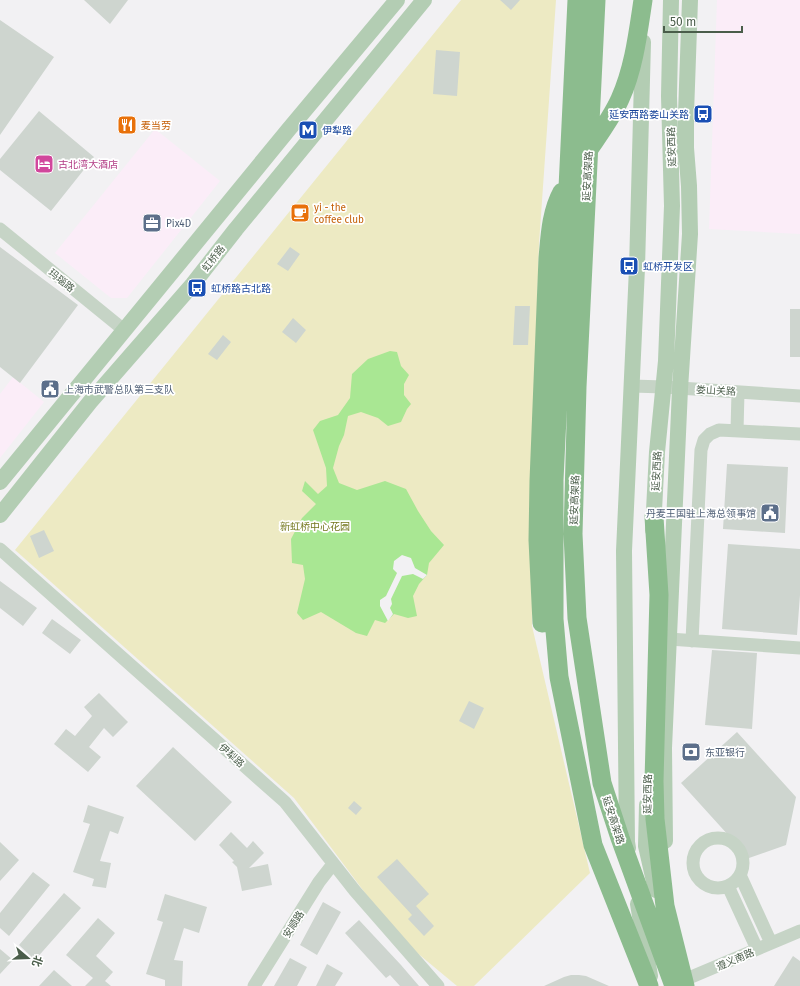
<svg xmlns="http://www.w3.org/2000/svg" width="800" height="986" font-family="'Fira Sans','Noto Sans SC',sans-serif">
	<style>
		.commercial { fill: #fbedf8 }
		.green { fill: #edeac3 }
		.water { fill: #a9e793 }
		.pier { fill: #f2f1f3 }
		.building { fill: #ced5cf }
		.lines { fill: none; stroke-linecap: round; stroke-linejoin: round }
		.minor { stroke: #c6d4c6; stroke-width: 13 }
		.major { stroke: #b3cdb3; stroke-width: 16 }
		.highway { stroke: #8cbc8e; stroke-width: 19 }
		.labels { text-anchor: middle; stroke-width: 3.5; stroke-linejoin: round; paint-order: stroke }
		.transit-label { font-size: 10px; fill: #164399; stroke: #fff; text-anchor: start }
		.food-label { font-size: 10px; fill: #c56008; stroke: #fff; text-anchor: start }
		.street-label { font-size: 10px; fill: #4a5d4a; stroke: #fff }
		.hotel-label { font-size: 10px; fill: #b23c85; stroke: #fff; text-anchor: start }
		.service-label { font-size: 10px; fill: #4e5e75; stroke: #fff; text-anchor: start }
		.park-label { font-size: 10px; fill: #73771d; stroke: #fff }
	</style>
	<rect width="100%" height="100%" fill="#f2f1f3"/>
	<path class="commercial" d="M717,0H800V234L709,229Z
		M155,129L220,181L127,298H111L55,253Z
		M13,377L44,402L0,458V394Z"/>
	<path class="green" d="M461,0H556L539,244L533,438L532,626L590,873L474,986H457L398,937L294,798L15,550Z"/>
	<path class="water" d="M390,351L397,352L401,366L409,375L404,384V395L411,404L407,409L401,422L388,426L378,418L361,412L348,416L344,435L339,446L333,468L339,483L357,490L385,481L406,489L418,511L431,531L444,545L429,563L427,575L419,584L413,596L417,616L408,618L394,614L385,623L375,620L367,636L356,633L321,612L303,620L297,613L305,579L303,565L292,563L291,539L302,518L316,504L302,491L305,481L318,494L327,486L326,468L313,430L320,421L338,415L350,398L352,374L368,359Z"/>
	<path class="pier" d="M402,555L411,558L415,568L427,575L423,579L413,574L402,576L391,599L392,604L390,608L393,614L388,621L380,606V600L386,596L397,573L393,569L394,561Z"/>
	<path class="building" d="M84,0H128L110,24Z
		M500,0H520L511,10Z
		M0,20L54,57L0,135Z
		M436,50L460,52L457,96L433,94Z
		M39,111L94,157L51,211L0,170V159Z
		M0,247L78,305L20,383L0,367Z
		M290,247L300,254L288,271L277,264Z
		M515,306H530L528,345H513Z
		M790,309H800V357H790Z
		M293,318L306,330L296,343L282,332Z
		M223,335L231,342L217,360L208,354Z
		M727,464L788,467L785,533L723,529Z
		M44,530L54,551L39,558L30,536Z
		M728,544L800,549V595L797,635L722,629Z
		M0,581L37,608L23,626L0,608Z
		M52,619L81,640L70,654L42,633Z
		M712,650L757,653L752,729L705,725Z
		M99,693L128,722L113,737L104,728L89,747L101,757L88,772L54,744L66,729L75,736L92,716L84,707Z
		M469,701L484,708L474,729L459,721Z
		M737,732L796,797L786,845L749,858L681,783Z
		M173,747L232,802L195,841L136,786Z
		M354,801L362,808L356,815L348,808Z
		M88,805L124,817L118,834L110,831L100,861L111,863L106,888L92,886L94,879L73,872L90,824L83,822Z
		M231,832L247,848L253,841L264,853L249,868L268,864L272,885L242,891L237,867L232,862L234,861L219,845Z
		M0,842L19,860L0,881Z
		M397,859L429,894L416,906L434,926L424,936L408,919L412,915L377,877Z
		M33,872L50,885L9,936L0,928V913Z
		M64,893L81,908L35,960L19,945Z
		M165,894L207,907L199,933L184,928L174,960L183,961L182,986H165V980L146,974L163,922L157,920Z
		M323,902L341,912L317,955L300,945Z
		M98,918L115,933L96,956L113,972L105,981L111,986H85L93,978L66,955Z
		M359,920L401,965L419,986H400L390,975L386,978L345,933Z
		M0,949L13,960L0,974Z
		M793,956L800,961V986H774Z
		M290,958L307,967L297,986H274Z
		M327,964L343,973L335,986H316Z
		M54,970L72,986H39Z
		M571,975H579L586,976L609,986H544L564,977Z"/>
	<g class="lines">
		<path class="minor" d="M0,229L124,330
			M632,386L664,387L800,396
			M737,431L738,392
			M0,549L285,802L355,891L438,986
			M669,639L800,648
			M692,641L701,450L704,440L710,434L719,430L800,434
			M693 863a25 25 0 1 1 50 0a25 25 0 1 1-50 0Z
			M740,875L771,943
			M728,886L757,949
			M677,983L800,931
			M254,986L319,882L333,864"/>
		<path class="major" d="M0,482L289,129L397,0
			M0,515L90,402L193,284L236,229L424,0
			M653,530L657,452L666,361L672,206L669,96L671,0
			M647,805L646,846L656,890
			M665,841L664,748L680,389L690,234L689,186L686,148V114L690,0
			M628,848L627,842L624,551L637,268L643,42
			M638,904L650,976"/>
		<path class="highway" d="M577,0L554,480V619L559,677L593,845L649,986
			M596,0L577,387L573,534L577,618L602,783L620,838L674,986
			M589,149C600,133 612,117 620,99C634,68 638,33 643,0
			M654,517L659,595L654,781L655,819L665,906L685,986
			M542,623L538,540L539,481L548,258C550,236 551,212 562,192"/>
	</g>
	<defs>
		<symbol id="bus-square" viewBox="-11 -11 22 22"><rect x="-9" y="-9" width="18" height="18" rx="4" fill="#1a4fb4" stroke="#fff"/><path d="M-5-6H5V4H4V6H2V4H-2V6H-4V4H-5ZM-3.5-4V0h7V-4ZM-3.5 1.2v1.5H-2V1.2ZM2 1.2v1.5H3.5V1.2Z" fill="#fff"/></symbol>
		<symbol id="restaurant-square" viewBox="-11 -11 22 22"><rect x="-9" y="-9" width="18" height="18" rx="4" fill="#e8710a" stroke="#fff"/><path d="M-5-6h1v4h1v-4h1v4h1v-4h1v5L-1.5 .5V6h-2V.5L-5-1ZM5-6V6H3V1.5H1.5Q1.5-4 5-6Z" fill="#fff"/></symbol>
		<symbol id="metro-square" viewBox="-11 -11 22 22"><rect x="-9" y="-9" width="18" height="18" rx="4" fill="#1a4fb4" stroke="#fff"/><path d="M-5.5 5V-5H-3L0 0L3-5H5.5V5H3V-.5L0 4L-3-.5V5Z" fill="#fff"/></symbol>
		<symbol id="hotel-square" viewBox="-11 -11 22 22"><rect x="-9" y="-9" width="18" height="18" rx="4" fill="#d1479c" stroke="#fff"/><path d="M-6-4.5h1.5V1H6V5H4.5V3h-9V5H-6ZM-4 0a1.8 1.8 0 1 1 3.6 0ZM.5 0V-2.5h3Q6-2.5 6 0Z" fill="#fff"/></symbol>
		<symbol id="cafe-square" viewBox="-11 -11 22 22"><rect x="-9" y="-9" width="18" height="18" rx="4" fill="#e8710a" stroke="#fff"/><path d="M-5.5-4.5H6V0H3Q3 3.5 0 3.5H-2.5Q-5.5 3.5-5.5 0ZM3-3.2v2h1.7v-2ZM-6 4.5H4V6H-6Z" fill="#fff"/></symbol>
		<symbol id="office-square" viewBox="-11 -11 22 22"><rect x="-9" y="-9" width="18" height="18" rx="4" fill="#5c6f8a" stroke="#fff"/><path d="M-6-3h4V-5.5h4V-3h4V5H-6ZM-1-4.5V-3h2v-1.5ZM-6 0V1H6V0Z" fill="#fff"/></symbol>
		<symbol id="civic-square" viewBox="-11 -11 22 22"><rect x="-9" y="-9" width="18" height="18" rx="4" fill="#5c6f8a" stroke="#fff"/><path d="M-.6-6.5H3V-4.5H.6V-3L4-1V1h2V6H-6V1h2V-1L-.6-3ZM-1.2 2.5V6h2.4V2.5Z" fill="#fff"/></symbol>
		<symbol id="bank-square" viewBox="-11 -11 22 22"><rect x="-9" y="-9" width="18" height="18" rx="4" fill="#5c6f8a" stroke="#fff"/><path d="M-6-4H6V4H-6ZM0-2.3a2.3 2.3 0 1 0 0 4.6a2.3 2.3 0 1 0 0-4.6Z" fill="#fff"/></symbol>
	</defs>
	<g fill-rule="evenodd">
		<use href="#bus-square" x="692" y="103" width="22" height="22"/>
		<use href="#restaurant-square" x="116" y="114" width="22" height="22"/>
		<use href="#metro-square" x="297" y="119" width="22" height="22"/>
		<use href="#hotel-square" x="33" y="153" width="22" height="22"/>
		<use href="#cafe-square" x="289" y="202" width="22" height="22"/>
		<use href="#office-square" x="141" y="212" width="22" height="22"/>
		<use href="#bus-square" x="618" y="255" width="22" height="22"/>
		<use href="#bus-square" x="186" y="277" width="22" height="22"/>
		<use href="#civic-square" x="39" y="378" width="22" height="22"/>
		<use href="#civic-square" x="759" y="502" width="22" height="22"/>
		<use href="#bank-square" x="680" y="741" width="22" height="22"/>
	</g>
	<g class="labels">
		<g class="transit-label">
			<text x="689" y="118" text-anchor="end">延安西路娄山关路</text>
			<text x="322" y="134">伊犁路</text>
			<text x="643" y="270">虹桥开发区</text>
			<text x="211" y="292">虹桥路古北路</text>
		</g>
		<g class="food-label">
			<text x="141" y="129">麦当劳</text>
			<text x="314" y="211">yi - the<tspan x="314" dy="12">coffee club</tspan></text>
		</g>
		<g class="street-label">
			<text transform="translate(671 147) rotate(-92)" y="4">延安西路</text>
			<text transform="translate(587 176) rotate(-87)" y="4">延安高架路</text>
			<text transform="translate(213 258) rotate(-52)" y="4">虹桥路</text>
			<text transform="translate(62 280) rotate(39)" y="4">玛瑙路</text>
			<text transform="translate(716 390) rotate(3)" y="4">娄山关路</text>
			<text transform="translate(656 471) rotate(-87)" y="4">延安西路</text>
			<text transform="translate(574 500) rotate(-88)" y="4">延安高架路</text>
			<text transform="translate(232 755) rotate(42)" y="4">伊犁路</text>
			<text transform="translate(647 794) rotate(-89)" y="4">延安西路</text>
			<text transform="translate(614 820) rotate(72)" y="4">延安高架路</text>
			<text transform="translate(293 924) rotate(-58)" y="4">安顺路</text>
			<text transform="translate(735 959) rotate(-23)" y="4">遵义南路</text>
		</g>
		<g class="hotel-label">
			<text x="58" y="168">古北湾大酒店</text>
		</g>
		<g class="service-label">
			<text x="166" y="227">Pix4D</text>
			<text x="64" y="393">上海市武警总队第三支队</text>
			<text x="756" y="517" text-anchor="end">丹麦王国驻上海总领事馆</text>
			<text x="705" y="756">东亚银行</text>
		</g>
		<g class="park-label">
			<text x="315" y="530">新虹桥中心花园</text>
		</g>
	</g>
	<g transform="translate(28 958) rotate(109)" stroke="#ffffff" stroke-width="3" paint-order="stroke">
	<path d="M0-3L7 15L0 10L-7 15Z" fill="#4a5d4a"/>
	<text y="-6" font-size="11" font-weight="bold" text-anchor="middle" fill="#4a5d4a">北</text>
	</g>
	<path d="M664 26v6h78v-6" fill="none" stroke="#4a5d4a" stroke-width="2"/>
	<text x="670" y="26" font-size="12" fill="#4a5d4a" stroke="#ffffff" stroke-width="3" paint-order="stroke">50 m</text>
</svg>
